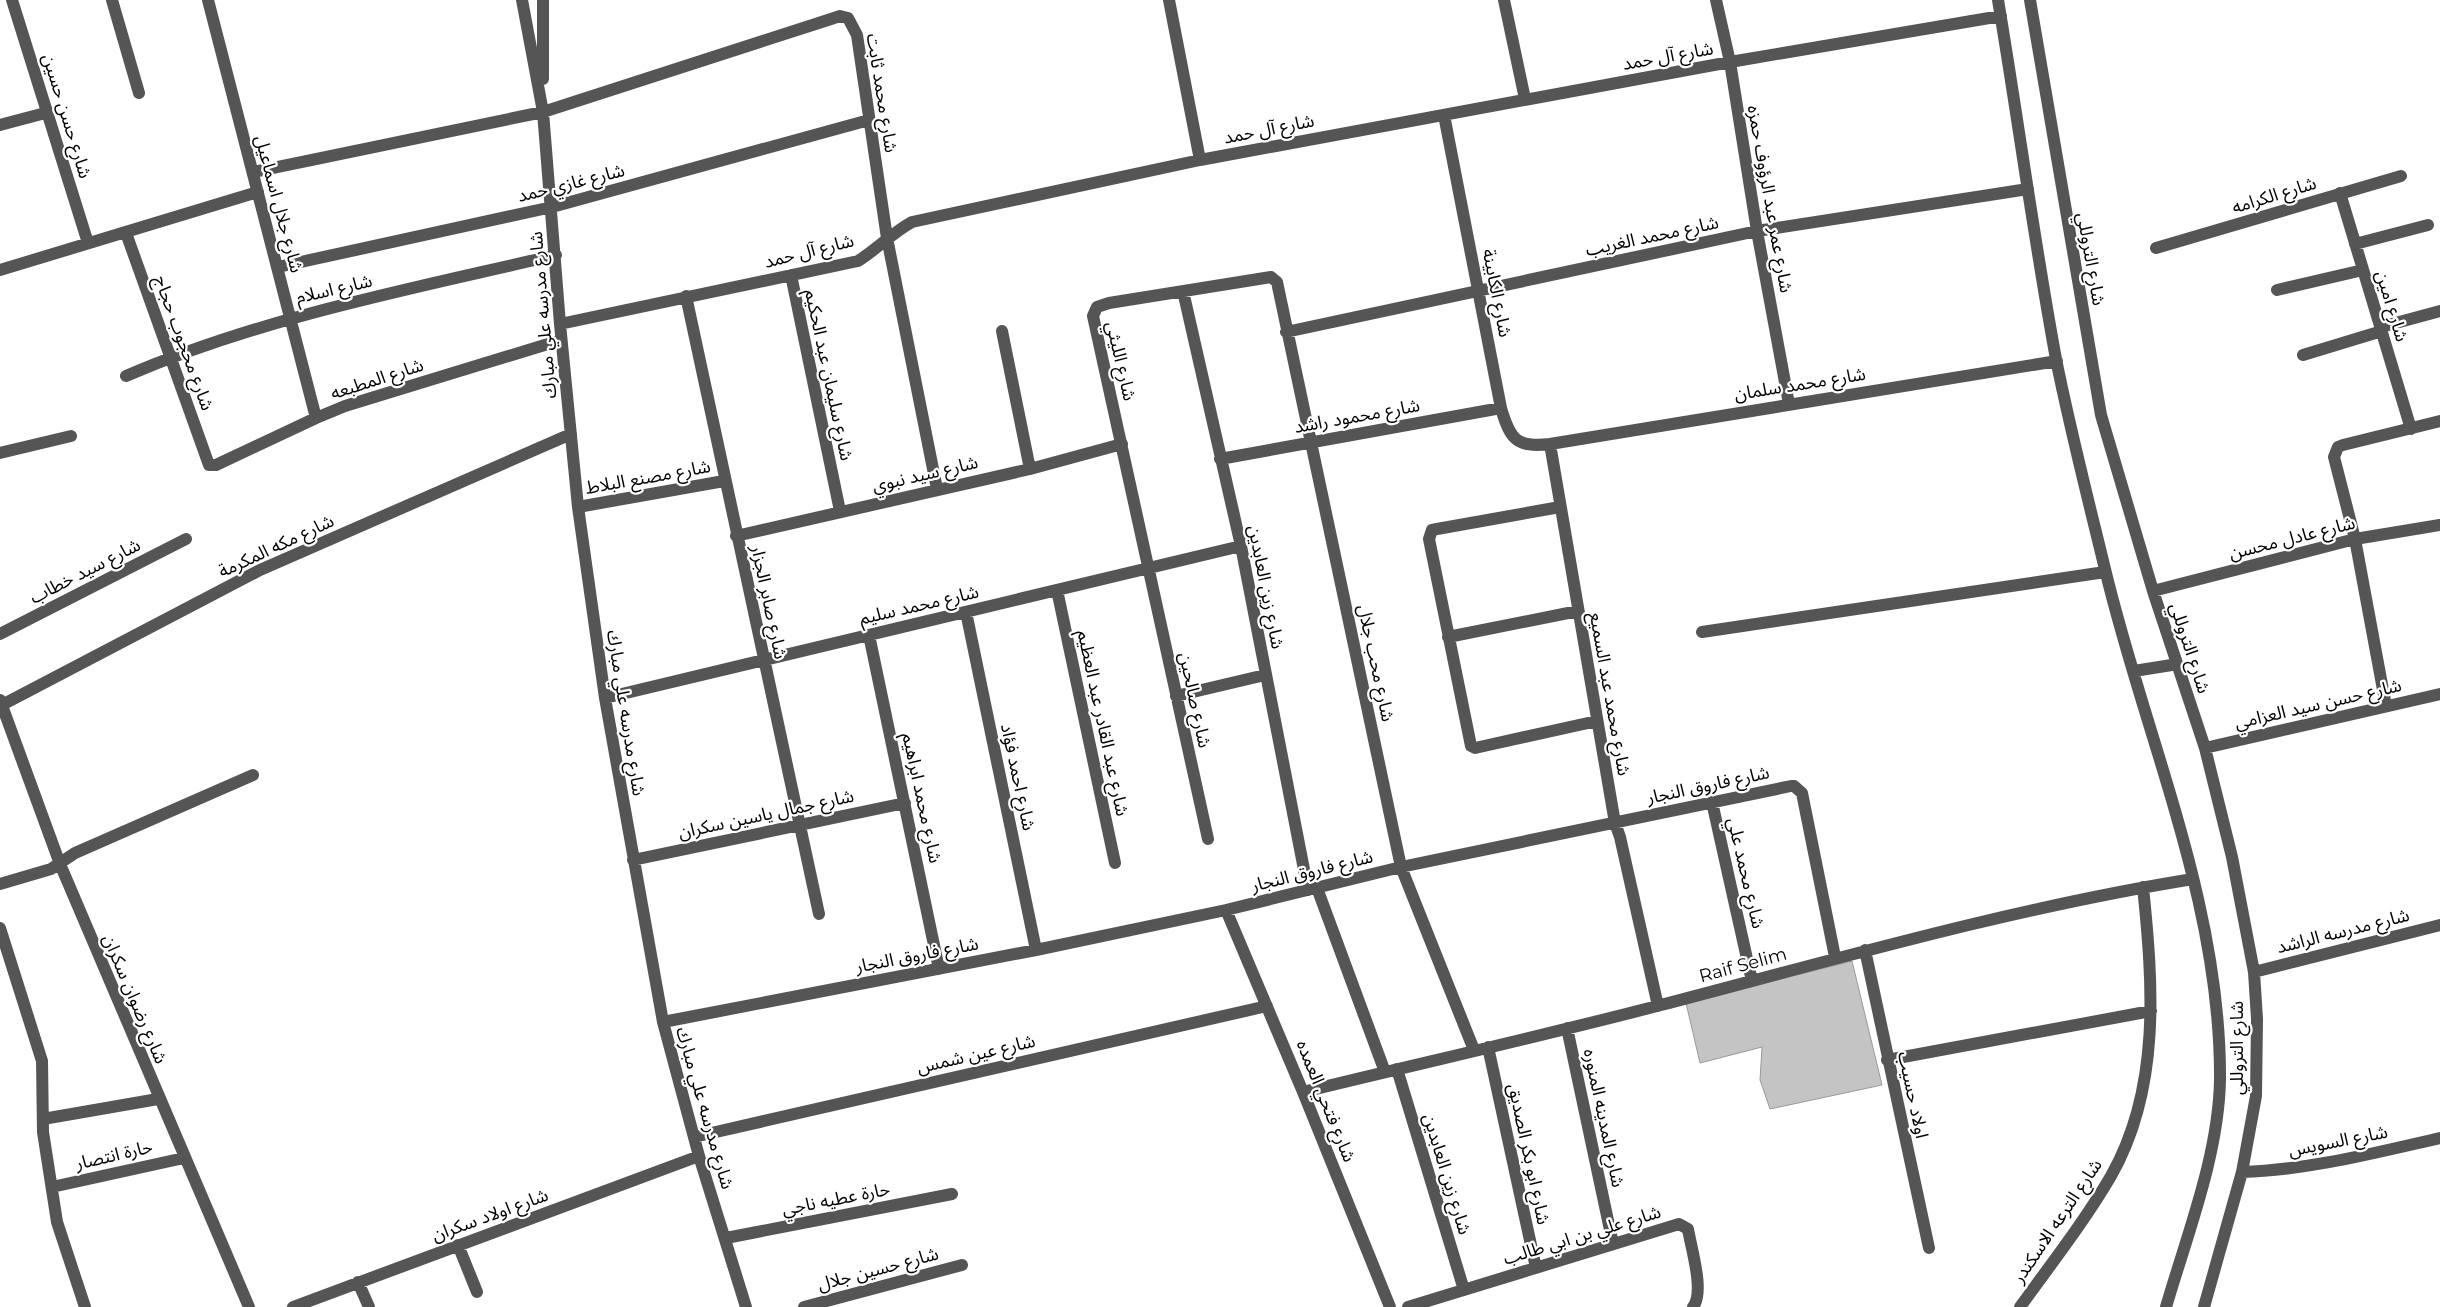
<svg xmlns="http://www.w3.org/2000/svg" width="2440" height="1307" font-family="Montserrat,'Noto Sans Arabic',sans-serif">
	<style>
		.building { fill: #c4c4c4; stroke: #999 }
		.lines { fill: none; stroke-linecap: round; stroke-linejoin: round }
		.minor { stroke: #555; stroke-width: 12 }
		.labels { text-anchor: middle; stroke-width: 4.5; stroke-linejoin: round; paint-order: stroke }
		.street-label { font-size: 18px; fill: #000; stroke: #fff }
	</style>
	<rect width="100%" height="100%" fill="#fff"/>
	<path class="building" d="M1852,961L1882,1085L1770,1109L1760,1080L1762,1047L1700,1063L1686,1003Z"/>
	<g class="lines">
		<path class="minor" d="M12,0L88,243
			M112,0L139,93
			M208,0L316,418
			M522,0L543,112L560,324L578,507L605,698L663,1022L699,1156L746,1307
			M543,0V79
			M1169,0L1200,160
			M1504,0L1525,99
			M1716,0L1730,62L1757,231L1789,404
			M1998,0C2018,119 2034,240 2056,359C2070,429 2088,499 2105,569C2145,737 2221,902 2220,1079C2219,1154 2187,1235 2166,1307
			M2030,0L2101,415L2153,591L2205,748L2232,857L2254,972L2257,1019L2256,1096L2242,1172L2204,1307
			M1444,115L1501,408C1510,439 1516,448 1550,444L2057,361
			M0,125L49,112
			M253,172L543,112L831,19L840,16L848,18L857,35L887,238L937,489
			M2340,193L2411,429
			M126,233L209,465H216L316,418L345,406L561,340
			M2355,244L2428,225
			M2156,248L2401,176
			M278,267L552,207L869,120
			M0,270L258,192
			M791,275L840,511
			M2277,290L2363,270
			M1183,291L1241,546L1308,890
			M686,296L819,914
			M560,324L858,261C877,249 892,233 912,222L1200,160L1730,62L2001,16
			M2381,327L2440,311
			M1002,331L1030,469
			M1286,332L1757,231L2028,189
			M2303,355L2382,331
			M126,376C263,317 411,289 556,255
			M1550,444L1615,823L1620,837L1658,1006
			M0,453L71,436
			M1220,459L1501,408
			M578,507L724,481
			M1560,507L1437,529L1432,530L1429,539L1471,746L1475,748L1597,721
			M736,536L1030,469L1122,444
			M1057,590L1115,863
			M2153,591L2355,539L2440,525
			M966,612L1036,950
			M1702,632L2105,572
			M0,634L186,539
			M869,635L939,969
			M1448,637L1578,611
			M2134,671L2178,664
			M1176,696L1265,675
			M605,698L1241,546
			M0,700L60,864L249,1307
			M0,706L260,570L571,434
			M2386,706L2355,539L2334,457L2338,447L2343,445L2440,421
			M2205,748L2440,694
			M1712,802L1752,981
			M1208,839L1093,316L1097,307L1109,303L1271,277L1277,282L1401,867L1474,1050
			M633,860L905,803
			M0,884L51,869L75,853L253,775
			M1317,888L1385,1072
			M1226,910L1303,1092L1390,1307
			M0,928L42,1061L43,1132L57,1222L85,1307
			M1865,950L1929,1248
			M2254,972L2440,925
			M663,1022L1036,950L1226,910L1401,867L1791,786H1794L1802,793L1835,957
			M1567,1028L1613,1244
			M1488,1047L1536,1268
			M1887,1060L2151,1011
			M1397,1069L1464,1290
			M1303,1092C1422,1063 1542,1036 1661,1005C1837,959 2013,908 2193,879
			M43,1119L158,1099
			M694,1137L1267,1006
			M2242,1172C2309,1170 2374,1153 2440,1138
			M52,1187L184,1158
			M726,1238L952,1194
			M458,1245L477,1292
			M358,1282L369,1307
			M293,1307L699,1156
			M804,1307L962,1265
			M1408,1307L1679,1224L1688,1229C1691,1248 1705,1292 1693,1307
			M2020,1307C2051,1264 2084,1222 2111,1176C2161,1088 2153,984 2143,887"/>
	</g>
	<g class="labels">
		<g class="street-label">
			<text transform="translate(1668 56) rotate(-10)" y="6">شارع آل حمد</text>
			<text transform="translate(882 93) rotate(81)" y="6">شارع محمد ثابت</text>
			<text transform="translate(67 116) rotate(73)" y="6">شارع حسن حسين</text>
			<text transform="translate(1269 129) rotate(-11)" y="6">شارع آل حمد</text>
			<text transform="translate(571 183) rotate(-14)" y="6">شارع غازي حمد</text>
			<text transform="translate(2274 195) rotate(-17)" y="6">شارع الكرامه</text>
			<text transform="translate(1770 199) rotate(80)" y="6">شارع عمر عبد الرؤوف حمزه</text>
			<text transform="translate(279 204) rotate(75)" y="6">شارع جلال اسماعيل</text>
			<text transform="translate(1652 236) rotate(-12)" y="6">شارع محمد الغريب</text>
			<text transform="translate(809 251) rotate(-14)" y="6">شارع آل حمد</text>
			<text transform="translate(2091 259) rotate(80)" y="6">شارع التروللي</text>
			<text transform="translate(334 289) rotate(-13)" y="6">شارع اسلام</text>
			<text transform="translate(1497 293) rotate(79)" y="6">شارع الكابينة</text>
			<text transform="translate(2392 306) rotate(73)" y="6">شارع امين</text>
			<text transform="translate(543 315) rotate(-95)" y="6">شارع مدرسه علي مبارك</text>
			<text transform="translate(184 343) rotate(70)" y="6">شارع محجوب حجاج</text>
			<text transform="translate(1121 361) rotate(77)" y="6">شارع الليثي</text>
			<text transform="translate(829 375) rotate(78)" y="6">شارع سليمان عبد الحكيم</text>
			<text transform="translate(377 379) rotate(-18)" y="6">شارع المطبعه</text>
			<text transform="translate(1800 384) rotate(-9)" y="6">شارع محمد سلمان</text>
			<text transform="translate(1357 416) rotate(-10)" y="6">شارع محمود راشد</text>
			<text transform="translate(925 474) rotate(-13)" y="6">شارع سيد نبوي</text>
			<text transform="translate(648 477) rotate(-10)" y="6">شارع مصنع البلاط</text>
			<text transform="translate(2292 538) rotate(-14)" y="6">شارع عادل محسن</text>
			<text transform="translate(276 546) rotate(-25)" y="6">شارع مكه المكرمة</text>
			<text transform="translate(85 571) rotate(-27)" y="6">شارع سيد خطاب</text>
			<text transform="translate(1266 587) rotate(79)" y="6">شارع زين العابدين</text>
			<text transform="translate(769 602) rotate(78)" y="6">شارع صابر الجزار</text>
			<text transform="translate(919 605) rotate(-13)" y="6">شارع محمد سليم</text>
			<text transform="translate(2190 648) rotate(72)" y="6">شارع التروللي</text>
			<text transform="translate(1376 663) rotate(78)" y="6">شارع محب جلال</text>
			<text transform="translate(1610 694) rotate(80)" y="6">شارع محمد عبد السميع</text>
			<text transform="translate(1195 700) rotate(78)" y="6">شارع صالحين</text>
			<text transform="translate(2318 704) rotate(-13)" y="6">شارع حسن سيد العزامي</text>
			<text transform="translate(626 713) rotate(81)" y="6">شارع مدرسه علي مبارك</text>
			<text transform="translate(1103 723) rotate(78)" y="6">شارع عبد القادر عبد العظيم</text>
			<text transform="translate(1018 777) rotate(78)" y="6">شارع احمد فؤاد</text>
			<text transform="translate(1708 785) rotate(-12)" y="6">شارع فاروق النجار</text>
			<text transform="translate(922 798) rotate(78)" y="6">شارع محمد ابراهيم</text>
			<text transform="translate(766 814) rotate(-12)" y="6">شارع جمال ياسين سكران</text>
			<text transform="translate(1312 871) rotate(-14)" y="6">شارع فاروق النجار</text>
			<text transform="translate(1746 873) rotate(77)" y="6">شارع محمد علي</text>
			<text transform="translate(2343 931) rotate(-14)" y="6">شارع مدرسه الراشد</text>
			<text transform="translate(917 955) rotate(-11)" y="6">شارع فاروق النجار</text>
			<text transform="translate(1743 965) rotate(-15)" y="6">Raif Selim</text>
			<text transform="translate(135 999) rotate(67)" y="6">شارع رضوان سكران</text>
			<text transform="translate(2237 1048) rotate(-90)" y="6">شارع التروللي</text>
			<text transform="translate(976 1054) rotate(-13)" y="6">شارع عين شمس</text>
			<text transform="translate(1913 1095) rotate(78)" y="6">اولاد حسيب</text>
			<text transform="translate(1326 1101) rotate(68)" y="6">شارع فتحي العمده</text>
			<text transform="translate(705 1108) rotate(74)" y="6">شارع مدرسه علي مبارك</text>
			<text transform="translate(1604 1118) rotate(78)" y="6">شارع المدينه المنوره</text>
			<text transform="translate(2338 1141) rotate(-11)" y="6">شارع السويس</text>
			<text transform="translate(1529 1154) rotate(78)" y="6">شارع ابو بكر الصديق</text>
			<text transform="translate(114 1155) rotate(-13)" y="6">حارة انتصار</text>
			<text transform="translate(1447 1174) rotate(73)" y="6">شارع زين العابدين</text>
			<text transform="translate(836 1199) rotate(-11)" y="6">حارة عطيه ناجي</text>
			<text transform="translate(490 1215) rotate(-20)" y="6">شارع اولاد سكران</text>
			<text transform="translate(2057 1221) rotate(-56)" y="6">شارع الترعه الاسكندر</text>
			<text transform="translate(1582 1235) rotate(-17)" y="6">شارع علي بن ابي طالب</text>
			<text transform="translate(878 1269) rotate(-15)" y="6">شارع حسين جلال</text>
		</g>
	</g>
</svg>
